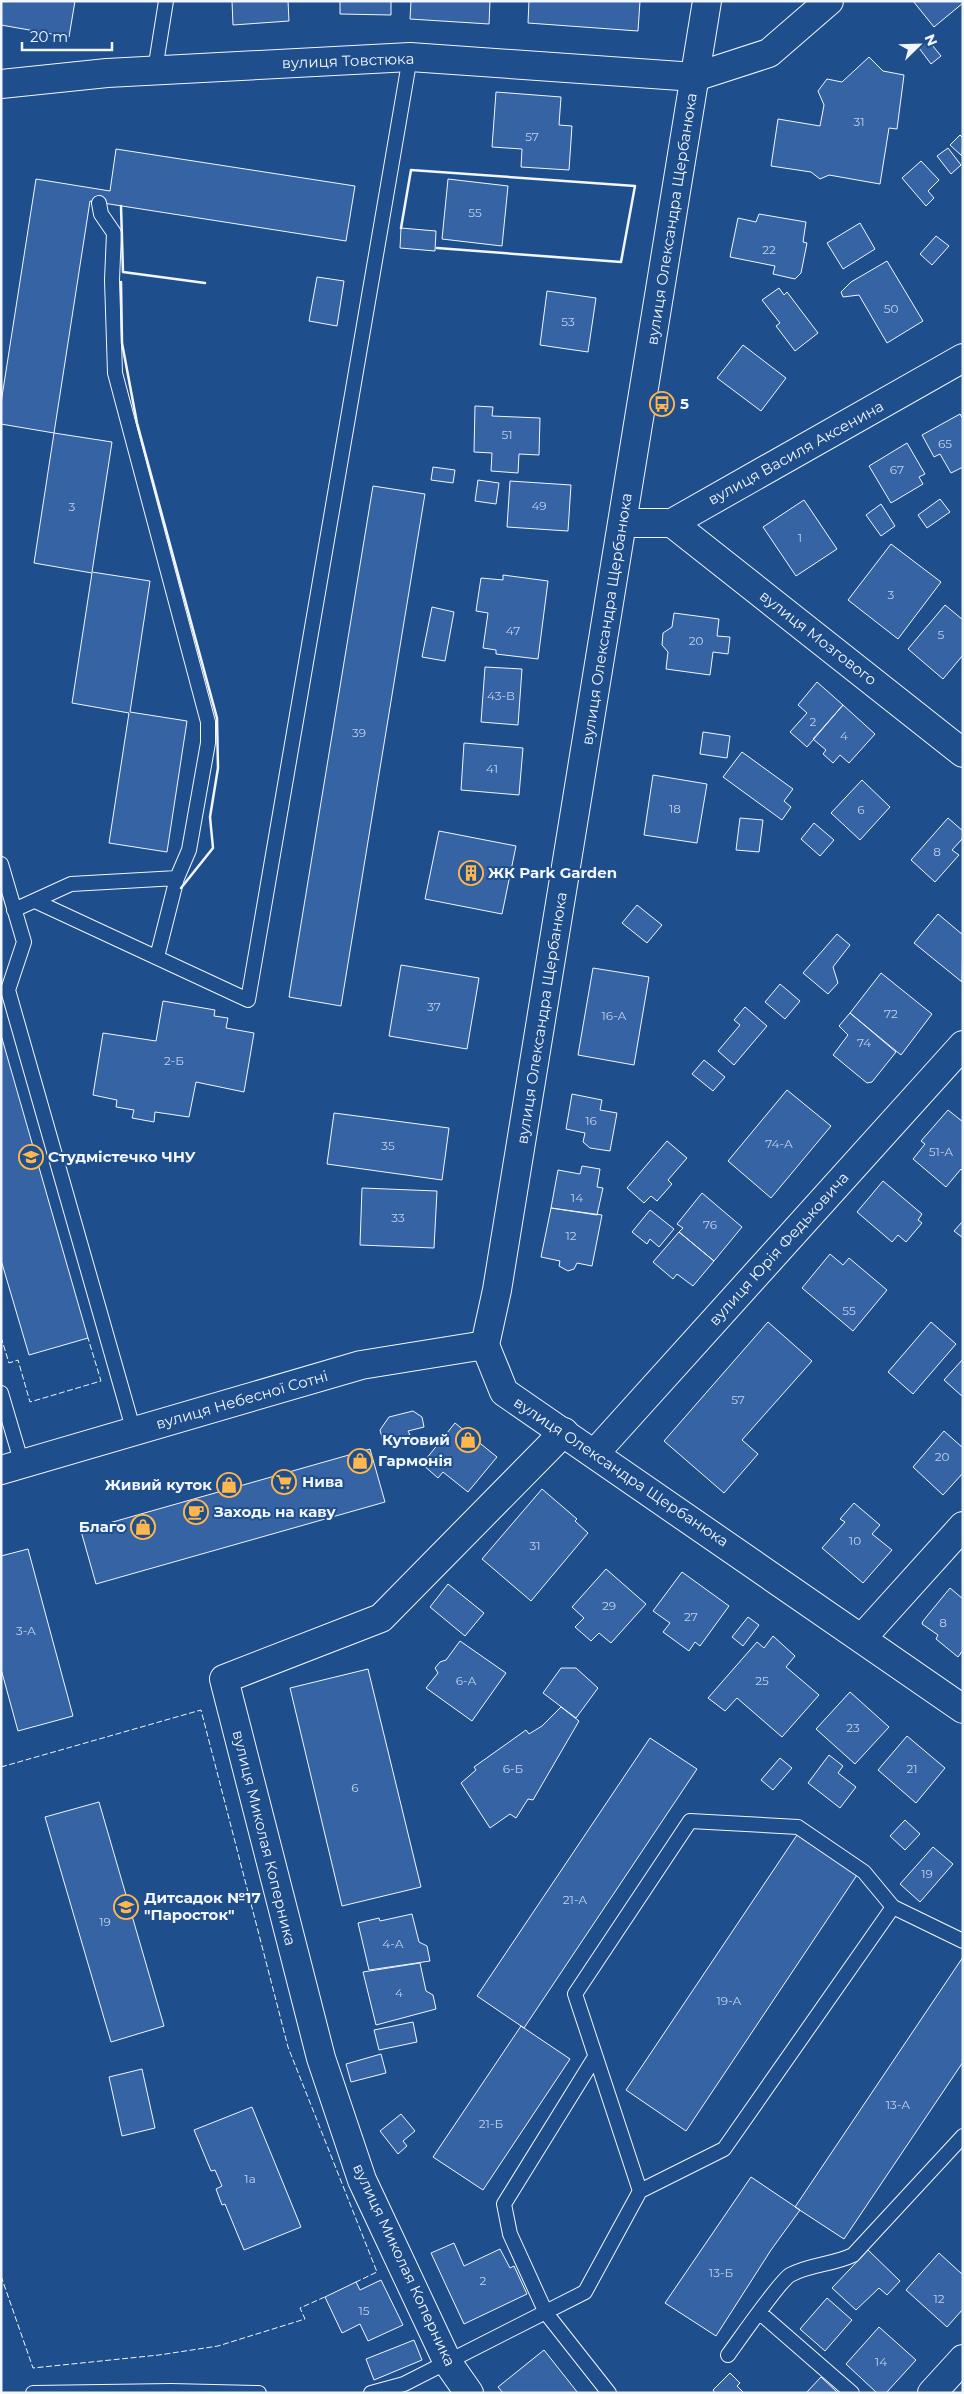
<svg xmlns="http://www.w3.org/2000/svg" width="964" height="2394" font-family="Montserrat,sans-serif">
	<style>
		.building { fill: #3563a3; stroke: #f2f6ff }
		.lines { fill: none; stroke-linecap: round; stroke-linejoin: round }
		.lane-casing { stroke: #f2f6ff; stroke-width: 16 }
		.street-casing { stroke: #f2f6ff; stroke-width: 30 }
		.secondary-casing { stroke: #f2f6ff; stroke-width: 30 }
		.lane { stroke: #1f4e8c; stroke-width: 14 }
		.street { stroke: #1f4e8c; stroke-width: 28 }
		.secondary { stroke: #1f4e8c; stroke-width: 28 }
		.fence { stroke: #f2f6ff; stroke-width: 1; stroke-dasharray: 6 2.5; stroke-linecap: butt }
		.wall { stroke: #f2f6ff; stroke-width: 2.5 }
		.labels { text-anchor: middle; stroke-width: 4; stroke-linejoin: round; paint-order: stroke }
		.number-label { font-size: 12px; fill: #c3d1e8 }
		.street-label { font-size: 15px; fill: #f2f6ff; stroke: #1f4e8c }
		.poi-label { font-size: 15px; font-weight: bold; fill: #f2f6ff; stroke: #1f4e8c; text-anchor: start }
	</style>
	<rect width="100%" height="100%" fill="#1f4e8c"/>
	<path class="building" d="M1,1H75L69,37L1,25Z
		M232,1H288L289,21L233,25Z
		M340,1H391V15L340,14Z
		M411,1H490L489,24L410,19Z
		M529,1H640L638,31L528,23Z
		M913,1H963V3L934,27Z
		M928,40L941,56L931,64L919,48Z
		M869,57L883,71L904,75L897,129L889,128L880,184L829,175L820,179L811,172L771,166L778,119L820,126L824,105L818,91L827,79L842,82Z
		M496,92L561,97L559,125L572,126L569,170L521,167L522,149L492,147Z
		M960,135L963,138L962,156L950,145Z
		M948,148L961,165L951,174L937,156Z
		M116,149L355,186L346,241L90,201L54,433L112,442L92,572L150,581L130,712L187,721L167,852L109,843L129,713L72,703L92,573L34,563L54,433L1,424V403L36,179L110,191Z
		M921,161L939,180L928,191L934,198L926,206L902,178Z
		M448,179L508,186L502,246L442,239Z
		M759,214L806,222L803,242L807,243L801,273L795,279L773,274L775,266L730,257L738,218L756,222Z
		M860,223L875,249L843,269L827,243Z
		M401,228L436,231L435,251L400,248Z
		M936,236L949,246L932,265L920,254Z
		M887,261L923,321L887,343L859,295L843,297L841,292L851,282Z
		M317,277L344,281L337,326L309,321Z
		M779,288L784,295L787,292L818,333L795,351L776,326L780,323L762,300Z
		M547,291L596,298L588,352L540,345Z
		M743,345L786,378L761,411L717,378Z
		M475,406L493,407L492,416L540,418L539,455L519,454L518,473L491,471L492,453L474,452Z
		M960,414L963,419V467L951,473L940,454L934,457L922,435Z
		M907,443L925,474L919,477L923,484L891,503L869,466Z
		M433,467L455,470L453,483L431,480Z
		M478,480L499,483L496,504L475,501Z
		M510,481L571,485L568,531L507,527Z
		M373,486L425,494L341,1006L289,997Z
		M940,499L950,512L927,528L918,515Z
		M804,500L837,549L796,576L763,527Z
		M881,504L895,526L881,536L866,515Z
		M891,544L941,582L898,639L848,600Z
		M503,575L548,581L538,659L496,654V650L483,648L488,613L476,611L481,578L503,580Z
		M945,605L963,620V655L943,679L908,649Z
		M432,607L454,612L445,661L422,657Z
		M674,613L719,619L717,636L730,637L728,654L713,652L710,675L666,669L668,652L662,645L663,633L672,627Z
		M485,667L522,669L518,725L481,722Z
		M817,682L843,705L807,747L790,732L807,713L798,705Z
		M843,705L875,734L849,763L840,755L833,763L823,754L826,750L813,739Z
		M703,732L730,736L727,758L700,754Z
		M464,743L523,748L519,795L461,790Z
		M742,752L793,789L784,801L791,807L782,820L723,777Z
		M653,775L707,784L697,843L644,835Z
		M862,780L890,807L860,840L831,813Z
		M740,818L763,820L759,852L736,850Z
		M948,818L963,831V838L952,850L959,855L935,882L911,860Z
		M814,823L834,840L820,856L801,839Z
		M439,831L516,846L502,914L425,899Z
		M637,905L662,925L647,943L622,923Z
		M938,914L963,935L962,982L914,943Z
		M837,934L850,945L833,967L838,983L828,994L803,973Z
		M401,965L479,978L467,1049L389,1036Z
		M593,968L649,977L634,1065L578,1055Z
		M881,973L932,1014L901,1055L850,1013Z
		M780,984L800,1001L785,1019L765,1002Z
		M163,1001L215,1010L214,1016L228,1018L226,1028L254,1033L244,1092L196,1082L189,1117L155,1112L154,1122L132,1118L134,1110L116,1107L117,1100L93,1095L103,1033L156,1041Z
		M745,1007L767,1026L734,1065L718,1051L740,1025L734,1020Z
		M850,1013L896,1052L872,1082L867,1083L833,1055L848,1035L839,1026Z
		M1,1035L88,1338L29,1355L1,1260Z
		M704,1060L725,1077L713,1091L692,1074Z
		M787,1090L831,1126L771,1198L728,1161Z
		M572,1094L602,1100L600,1110L617,1113L610,1151L590,1148L583,1142L585,1133L566,1129Z
		M948,1110L963,1122V1171L961,1169L946,1187L913,1159L925,1144L921,1141Z
		M334,1113L449,1128L442,1180L327,1164Z
		M667,1141L687,1158L668,1180L672,1184L657,1201L651,1196L644,1203L627,1188Z
		M582,1166L600,1169L597,1187L603,1188L597,1215L551,1208L558,1170L580,1174Z
		M883,1181L922,1214L918,1220L922,1223L906,1242L898,1235L892,1242L857,1212Z
		M362,1188L437,1191L434,1248L360,1245Z
		M702,1193L742,1227L714,1261L679,1232L683,1228L677,1224Z
		M551,1208L602,1215L592,1266L577,1263L574,1269L568,1271L559,1266L560,1261L541,1257Z
		M650,1210L674,1229L659,1247L650,1239L647,1244L632,1232Z
		M963,1221V1238L954,1231Z
		M679,1232L714,1261L693,1286L677,1274L673,1279L653,1262Z
		M830,1254L843,1265L849,1258L887,1290L853,1331L802,1288Z
		M768,1322L812,1361L742,1440L758,1454L724,1493L664,1441Z
		M931,1322L956,1344L913,1394L888,1372Z
		M963,1359V1397L944,1380Z
		M413,1411L422,1417L424,1427L408,1431L410,1435L383,1441L380,1430L389,1417Z
		M455,1423L497,1457L468,1492L443,1472L438,1478L422,1464Z
		M944,1431L963,1448V1473L943,1495L913,1467Z
		M370,1449L385,1502L96,1584L81,1531Z
		M542,1489L577,1519L575,1521L588,1533L531,1601L482,1559Z
		M854,1503L880,1525L872,1534L892,1550L863,1583L822,1548L845,1522L840,1519Z
		M28,1549L73,1716L18,1731L1,1669V1556Z
		M606,1569L646,1604L611,1643L599,1633L591,1641L575,1627L584,1618L572,1607Z
		M682,1572L729,1606L700,1646L695,1642L689,1651L663,1632L670,1623L653,1611Z
		M448,1584L484,1613L465,1636L430,1607Z
		M950,1588L963,1599V1650L958,1657L936,1639L938,1635L922,1624L923,1621Z
		M748,1617L759,1625L743,1646L732,1637Z
		M773,1636L795,1656L786,1667L819,1695L782,1737L737,1698L725,1711L708,1698L757,1642L764,1648Z
		M460,1641L506,1673L472,1721L426,1688L438,1673L435,1668L440,1662L446,1660Z
		M561,1668H576L598,1688L576,1718L543,1693Z
		M368,1669L421,1887L342,1906L290,1688Z
		M850,1692L889,1727L855,1764L816,1729Z
		M561,1707L579,1721L533,1800L528,1799L516,1818L510,1814L490,1828L461,1783L476,1770L474,1767L526,1730L529,1734L542,1726Z
		M907,1736L945,1768L916,1803L878,1770Z
		M650,1738L697,1769L524,2028L477,1996Z
		M829,1755L843,1766L838,1773L856,1787L840,1808L808,1783Z
		M780,1758L792,1768L773,1790L761,1780Z
		M99,1802L164,2026L111,2042L45,1817Z
		M905,1820L920,1834L905,1850L890,1836Z
		M797,1835L857,1875L686,2131L626,2090Z
		M933,1847L953,1864L920,1902L900,1884Z
		M412,1914L419,1942L427,1946L430,1961L369,1970L358,1923L379,1918L380,1921Z
		M963,1957V2062L844,2239L795,2207Z
		M420,1963L426,1991L433,1995L436,2009L376,2025L363,1972Z
		M413,2022L417,2042L379,2050L374,2030Z
		M521,2026L570,2059L483,2190L433,2157Z
		M381,2054L386,2073L351,2082L346,2064Z
		M142,2069L155,2128L122,2136L109,2077Z
		M252,2107L301,2227L244,2250L225,2204L222,2205L216,2189L222,2186L215,2170L211,2171L194,2130Z
		M401,2114L415,2131L403,2141L407,2146L398,2154L380,2131Z
		M751,2177L800,2210L771,2250L716,2336L665,2303Z
		M454,2243L464,2266L500,2249L510,2268L514,2266L527,2294L464,2324L431,2253Z
		M868,2250L900,2281L887,2295L879,2288L856,2310L832,2288Z
		M939,2253L963,2275V2309L947,2327L906,2290Z
		M381,2280L403,2325L368,2341L360,2324L342,2333L325,2297L356,2282L360,2290Z
		M827,2298L852,2320L825,2351L800,2329Z
		M879,2327L916,2360L886,2393H877L846,2364Z
		M414,2340L422,2360L374,2380L366,2359Z
		M544,2350L578,2393H503L498,2387Z
		M730,2373L740,2383L737,2386L744,2393H715L713,2390Z
		M821,2377L838,2393H806Z"/>
	<g class="lines">
		<defs>
			<path id="lane" d="M155,70L166,1
				M1,864L24,942L8,990L134,1432
				M35,901L248,1000L410,57
				M14,910L71,884L177,878L189,850L208,743V722L115,373L112,280L114,233L101,214L99,203
				M157,957L177,878
				M1,1393L22,1464
				M595,2057L504,2204L510,2234L546,2313L609,2393
				M640,2191L575,1994L690,1821L798,1827L864,1872L893,1907
				M760,2313L852,2393
				M728,2355C739,2340 779,2282 790,2275C810,2264 832,2265 853,2255L963,2136
				M33,2393L171,2391L259,2393
				M371,2393L404,2384L585,2292L640,2191L724,2149L893,1907L963,1941"/>
			<path id="street" d="M1,84L107,73L410,57L695,77L769,53L829,1
				M672,523L963,753
				M862,1638L963,1526
				M469,2393L448,2363L362,2180L321,2058L224,1679L381,1618L564,1432
				M932,2393L963,2359"/>
			<path id="secondary" d="M707,1L497,1290L485,1345L504,1392L963,1709
				M623,523H672L963,358
				M595,1453L963,1045
				M1,1470L361,1365L485,1345"/>
		</defs>
		<use href="#lane" class="lane-casing"/>
		<use href="#street" class="street-casing"/>
		<use href="#secondary" class="secondary-casing"/>
		<use href="#lane" class="lane"/>
		<use href="#street" class="street"/>
		<use href="#secondary" class="secondary"/>
		<path class="fence" d="M1,1337L9,1363L18,1360L30,1402L101,1381L88,1338
			M1,1767L201,1710L288,2047L377,2272L354,2283
			M1,2276L33,2368L159,2355L218,2346L305,2319L300,2308L327,2296"/>
		<path class="wall" d="M121,206L123,272L205,283
			M401,228L411,170L635,186L621,262L437,248
			M121,282L122,343L137,423L217,718L218,768L210,817L213,848L181,888"/>
	</g>
	<defs>
		<symbol id="bus-ring" viewBox="-11 -11 22 22"><circle r="9.5" fill="#1f4e8c" stroke="#ffb74d" stroke-width="1.5"/><path d="M-5-6H5V4H4V6H2V4H-2V6H-4V4H-5ZM-3.5-4V0h7V-4ZM-3.5 1.2v1.5H-2V1.2ZM2 1.2v1.5H3.5V1.2Z" fill="#ffb74d"/></symbol>
		<symbol id="building-ring" viewBox="-11 -11 22 22"><circle r="9.5" fill="#1f4e8c" stroke="#ffb74d" stroke-width="1.5"/><path d="M-4-6H4V6H1V3H-1V6H-4ZM-2.5-4.3h1.7v1.8h-1.7ZM.8-4.3h1.7v1.8H.8ZM-2.5-1h1.7V.8h-1.7ZM.8-1h1.7V.8H.8Z" fill="#ffb74d"/></symbol>
		<symbol id="university-ring" viewBox="-11 -11 22 22"><circle r="9.5" fill="#1f4e8c" stroke="#ffb74d" stroke-width="1.5"/><path d="M0-5L7-2L0 1L-7-2ZM-4 1L0 2.5L4 1V4Q0 6-4 4Z" fill="#ffb74d"/></symbol>
		<symbol id="shop-ring" viewBox="-11 -11 22 22"><circle r="9.5" fill="#1f4e8c" stroke="#ffb74d" stroke-width="1.5"/><path d="M-5-2.5h2.3a2.7 3.5 0 0 1 5.4 0H5L5.5 6h-11ZM-1.5-2.5h3a1.5 2.3 0 0 0-3 0Z" fill="#ffb74d"/></symbol>
		<symbol id="supermarket-ring" viewBox="-11 -11 22 22"><circle r="9.5" fill="#1f4e8c" stroke="#ffb74d" stroke-width="1.5"/><path d="M-6-5.5h2.5l.6 2H6L4.5 2H-2.5L-4.4-4H-6ZM-1.5 3.2a1.3 1.3 0 1 0 .1 0ZM3 3.2a1.3 1.3 0 1 0 .1 0Z" fill="#ffb74d"/></symbol>
		<symbol id="cafe-ring" viewBox="-11 -11 22 22"><circle r="9.5" fill="#1f4e8c" stroke="#ffb74d" stroke-width="1.5"/><path d="M-5.5-4.5H6V0H3Q3 3.5 0 3.5H-2.5Q-5.5 3.5-5.5 0ZM3-3.2v2h1.7v-2ZM-6 4.5H4V6H-6Z" fill="#ffb74d"/></symbol>
		<symbol id="school-ring" viewBox="-11 -11 22 22"><circle r="9.5" fill="#1f4e8c" stroke="#ffb74d" stroke-width="1.5"/><path d="M0-5L7-2L0 1L-7-2ZM-4 1L0 2.5L4 1V4Q0 6-4 4Z" fill="#ffb74d"/></symbol>
	</defs>
	<g fill-rule="evenodd">
		<use href="#bus-ring" x="648" y="390" width="28" height="28"/>
		<use href="#building-ring" x="457" y="859" width="28" height="28"/>
		<use href="#university-ring" x="17" y="1143" width="28" height="28"/>
		<use href="#shop-ring" x="454" y="1426" width="28" height="28"/>
		<use href="#shop-ring" x="346" y="1447" width="28" height="28"/>
		<use href="#supermarket-ring" x="270" y="1468" width="28" height="28"/>
		<use href="#shop-ring" x="215" y="1471" width="28" height="28"/>
		<use href="#cafe-ring" x="182" y="1498" width="28" height="28"/>
		<use href="#shop-ring" x="129" y="1513" width="28" height="28"/>
		<use href="#school-ring" x="112" y="1893" width="28" height="28"/>
	</g>
	<g class="labels">
		<g class="number-label">
			<text x="859" y="126">31</text>
			<text x="532" y="141">57</text>
			<text x="475" y="217">55</text>
			<text x="769" y="254">22</text>
			<text x="891" y="313">50</text>
			<text x="568" y="326">53</text>
			<text x="507" y="439">51</text>
			<text x="945" y="448">65</text>
			<text x="897" y="474">67</text>
			<text x="539" y="510">49</text>
			<text x="72" y="511">3</text>
			<text x="800" y="542">1</text>
			<text x="891" y="599">3</text>
			<text x="513" y="635">47</text>
			<text x="941" y="639">5</text>
			<text x="696" y="645">20</text>
			<text x="501" y="700">43-В</text>
			<text x="813" y="726">2</text>
			<text x="359" y="737">39</text>
			<text x="844" y="740">4</text>
			<text x="492" y="773">41</text>
			<text x="675" y="813">18</text>
			<text x="861" y="814">6</text>
			<text x="937" y="856">8</text>
			<text x="434" y="1011">37</text>
			<text x="891" y="1018">72</text>
			<text x="614" y="1020">16-А</text>
			<text x="864" y="1047">74</text>
			<text x="174" y="1065">2-Б</text>
			<text x="591" y="1125">16</text>
			<text x="779" y="1148">74-А</text>
			<text x="388" y="1150">35</text>
			<text x="941" y="1156">51-А</text>
			<text x="577" y="1202">14</text>
			<text x="398" y="1222">33</text>
			<text x="710" y="1229">76</text>
			<text x="571" y="1240">12</text>
			<text x="849" y="1315">55</text>
			<text x="738" y="1404">57</text>
			<text x="942" y="1461">20</text>
			<text x="855" y="1545">10</text>
			<text x="535" y="1550">31</text>
			<text x="609" y="1610">29</text>
			<text x="691" y="1621">27</text>
			<text x="943" y="1627">8</text>
			<text x="26" y="1635">3-А</text>
			<text x="466" y="1685">6-А</text>
			<text x="762" y="1685">25</text>
			<text x="853" y="1732">23</text>
			<text x="513" y="1773">6-Б</text>
			<text x="912" y="1773">21</text>
			<text x="355" y="1792">6</text>
			<text x="927" y="1878">19</text>
			<text x="575" y="1904">21-А</text>
			<text x="105" y="1926">19</text>
			<text x="393" y="1948">4-А</text>
			<text x="399" y="1997">4</text>
			<text x="729" y="2005">19-А</text>
			<text x="898" y="2109">13-А</text>
			<text x="491" y="2128">21-Б</text>
			<text x="250" y="2183">1а</text>
			<text x="721" y="2277">13-Б</text>
			<text x="483" y="2285">2</text>
			<text x="939" y="2303">12</text>
			<text x="364" y="2315">15</text>
			<text x="881" y="2366">14</text>
		</g>
		<g class="street-label">
			<text transform="translate(348 61) rotate(-2)" y="5">вулиця Товстюка</text>
			<text transform="translate(672 219) rotate(-81)" y="5">вулиця Олександра Щербанюка</text>
			<text transform="translate(796 453) rotate(-29)" y="5">вулиця Василя Аксенина</text>
			<text transform="translate(607 619) rotate(-81)" y="5">вулиця Олександра Щербанюка</text>
			<text transform="translate(818 638) rotate(38)" y="5">вулиця Мозгового</text>
			<text transform="translate(542 1018) rotate(-81)" y="5">вулиця Олександра Щербанюка</text>
			<text transform="translate(779 1249) rotate(-48)" y="5">вулиця Юрія Федьковича</text>
			<text transform="translate(242 1400) rotate(-16)" y="5">вулиця Небесної Сотні</text>
			<text transform="translate(621 1472) rotate(34)" y="5">вулиця Олександра Щербанюка</text>
			<text transform="translate(264 1838) rotate(76)" y="5">вулиця Миколая Коперника</text>
			<text transform="translate(404 2265) rotate(65)" y="5">вулиця Миколая Коперника</text>
		</g>
		<g class="poi-label">
			<text x="680" y="409">5</text>
			<text x="488" y="878">ЖК Park Garden</text>
			<text x="48" y="1162">Студмістечко ЧНУ</text>
			<text x="450" y="1445" text-anchor="end">Кутовий</text>
			<text x="378" y="1466">Гармонія</text>
			<text x="302" y="1487">Нива</text>
			<text x="212" y="1490" text-anchor="end">Живий куток</text>
			<text x="214" y="1517">Заходь на каву</text>
			<text x="126" y="1532" text-anchor="end">Благо</text>
			<text x="144" y="1903">Дитсадок №17<tspan x="144" dy="17">"Паросток"</tspan></text>
		</g>
	</g>
	<rect width="964" height="2394" fill="none" stroke="#f2f6ff" stroke-width="5"/>
	<g transform="translate(919 45) rotate(67)" stroke="#1f4e8c" stroke-width="4" paint-order="stroke">
	<path d="M0-4L9 19L0 12L-9 19Z" fill="#f2f6ff"/>
	<text y="-8" font-size="14" font-weight="bold" text-anchor="middle" fill="#f2f6ff">N</text>
	</g>
	<path d="M22 42v8h90v-8" fill="none" stroke="#f2f6ff" stroke-width="2.5"/>
	<text x="30" y="42" font-size="15" fill="#f2f6ff" stroke="#1f4e8c" stroke-width="4" paint-order="stroke">20 m</text>
</svg>
